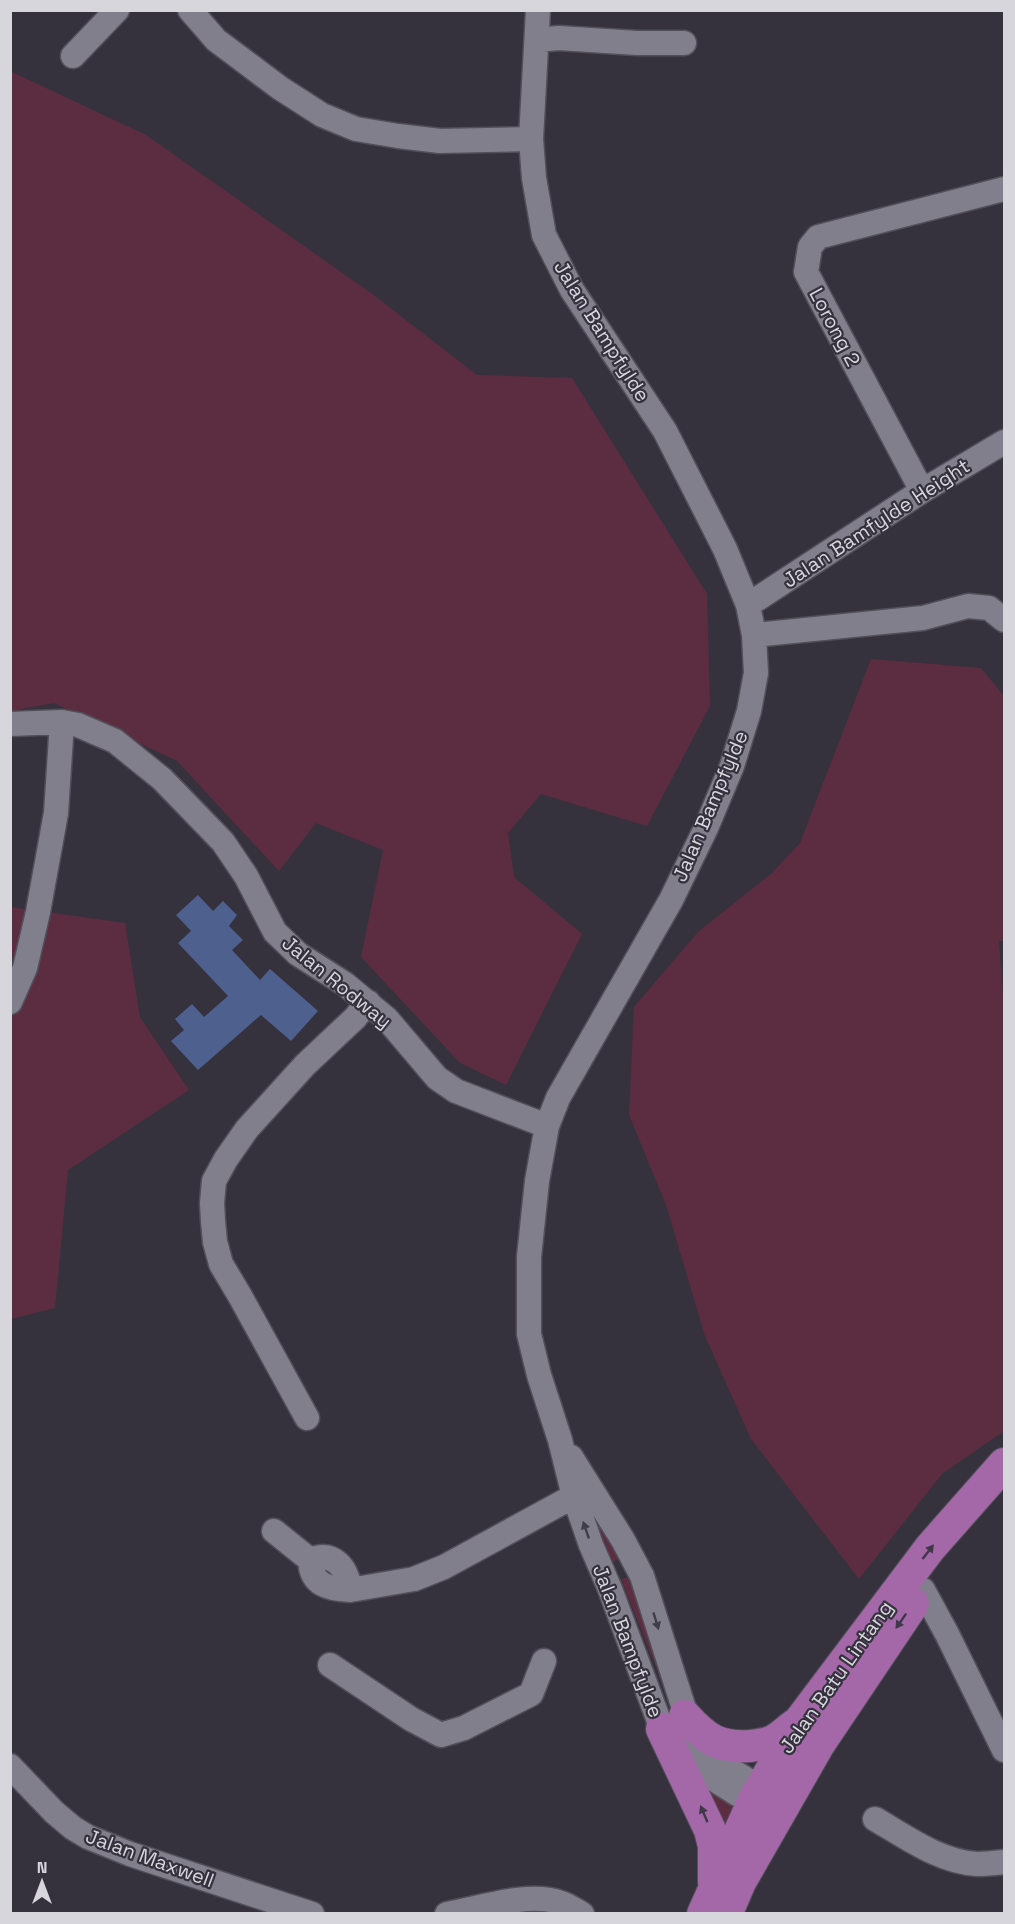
<svg xmlns="http://www.w3.org/2000/svg" width="1015" height="1924" font-family="'Space Grotesk',sans-serif">
	<style>
		.green { fill: #5c2d40 }
		.building { fill: #4e608d }
		.lines { fill: none; stroke-linecap: round; stroke-linejoin: round }
		.minor-casing { stroke: #514f59; stroke-width: 27 }
		.major-casing { stroke: #514f59; stroke-width: 34 }
		.minor { stroke: #827f8c; stroke-width: 24 }
		.major { stroke: #a468a9; stroke-width: 32 }
		.oneway { fill: #413e4a }
		.oneway2 { fill: #403749 }
		.labels { text-anchor: middle; stroke-width: 4.5; stroke-linejoin: round; paint-order: stroke }
		.street-label { font-size: 20px; fill: #d7d6dd; stroke: #35323e }
	</style>
	<rect width="100%" height="100%" fill="#35323e"/>
	<path class="green" d="M10,71L146,135L371,293L477,375L572,378L707,594L710,706L647,826L541,794L508,833L514,877L582,934L506,1085L460,1063L361,957L383,850L316,823L279,871L177,761L54,703L11,711Z
		M871,659L981,668L1004,696V941H999L1004,1017V1431L942,1474L859,1579L751,1439L705,1336L666,1205L629,1115L634,1007L698,932L771,874L800,843Z
		M11,907L125,923L140,1017L189,1090L68,1170L55,1308L11,1319Z
		M597,1518L624,1556L609,1564L590,1522Z
		M632,1576L683,1735L621,1579Z
		M692,1774L745,1803L722,1846Z"/>
	<path class="building" d="M198,895L213,911L223,901L237,915L229,926L243,940L232,950L260,980L270,969L318,1011L291,1041L261,1015L198,1070L171,1041L184,1030L175,1019L192,1004L204,1017L228,996L178,943L191,931L176,915Z"/>
	<g class="lines">
		<defs>
			<path id="minor" d="M190,10L216,40L280,88L322,115L356,129L398,136L440,141L531,139
				M538,10L531,139L534,178L544,235L572,290L665,431L725,549L748,605L754,635L756,673L749,711L732,766L706,828L671,900L558,1098L547,1126L537,1181L529,1257V1334L539,1375L560,1440L574,1496L591,1545L610,1589L662,1729L693,1766L737,1794L754,1800
				M537,40L559,38L637,43H684
				M73,56L117,10
				M922,491L806,272L810,247L818,237L1004,189
				M748,605L922,491L1004,442
				M754,635L923,618L968,606L989,608L1004,620
				M10,724L62,722L78,725L115,741L162,779L223,842L246,876L275,932L298,954L345,984L387,1019L437,1078L456,1091L547,1126
				M10,1002L25,968L38,912L56,813L62,722
				M307,1418L240,1296L221,1264L215,1242L213,1221L212,1203L214,1181L226,1159L247,1129L305,1065L355,1018L368,1002
				M571,1457L623,1540L642,1576L692,1734L707,1756L761,1788
				M274,1531L310,1560
				M350,1590C347,1568 334,1550 310,1560C311,1585 328,1589 350,1590L414,1579L444,1567L574,1496
				M923,1590L947,1634L1004,1750
				M330,1665L411,1719L441,1735L464,1728L531,1694L544,1661
				M10,1766L54,1812L73,1828L88,1837L130,1854L312,1914
				M875,1819C906,1837 940,1862 977,1864C986,1864 995,1863 1004,1862
				M447,1914C481,1908 529,1891 561,1903C568,1905 575,1910 582,1914"/>
			<path id="major" d="M685,1716C706,1739 718,1748 750,1746C758,1745 767,1744 773,1741C781,1737 789,1729 796,1724
				M662,1729L710,1830L714,1846V1882
				M728,1910L740,1882L819,1744L913,1604
				M703,1914L754,1800L799,1722L930,1548L1004,1464"/>
		</defs>
		<use href="#minor" class="minor-casing"/>
		<use href="#major" class="major-casing"/>
		<use href="#minor" class="minor"/>
		<use href="#major" class="major"/>
	</g>
	<defs><path id="oneway-solid" d="M-6-.8H1V-3.2L6.5 0L1 3.2V.8H-6Z" transform="scale(1.5)"/></defs>
	<g class="oneway">
		<use href="#oneway-solid" transform="translate(586 1530) rotate(-109)"/>
		<use href="#oneway-solid" transform="translate(656 1621) rotate(73)"/>
	</g>
	<g class="oneway2">
		<use href="#oneway-solid" transform="translate(928 1552) rotate(-52)"/>
		<use href="#oneway-solid" transform="translate(901 1621) rotate(125)"/>
		<use href="#oneway-solid" transform="translate(704 1814) rotate(-113)"/>
	</g>
	<g class="labels">
		<g class="street-label">
			<text transform="translate(835 327) rotate(62)" y="7">Lorong 2</text>
			<text transform="translate(602 331) rotate(58)" y="7">Jalan Bampfylde</text>
			<text transform="translate(876 523) rotate(-33)" y="7">Jalan Bamfylde Height</text>
			<text transform="translate(710 806) rotate(-67)" y="7">Jalan Bampfylde</text>
			<text transform="translate(337 982) rotate(39)" y="7">Jalan Rodway</text>
			<text transform="translate(628 1641) rotate(69)" y="7">Jalan Bampfylde</text>
			<text transform="translate(836 1677) rotate(-55)" y="7">Jalan Batu Lintang</text>
			<text transform="translate(150 1858) rotate(20)" y="7">Jalan Maxwell</text>
		</g>
	</g>
	<rect width="1015" height="1924" fill="none" stroke="#d7d6dd" stroke-width="24"/>
	<g transform="translate(42 1882)" stroke="#35323e" stroke-width="4.5" paint-order="stroke">
	<path d="M0-4.5L10 22L0 15L-10 22Z" fill="#d7d6dd"/>
	<text y="-9" font-size="16" font-weight="bold" text-anchor="middle" fill="#d7d6dd">N</text>
	</g>
</svg>
